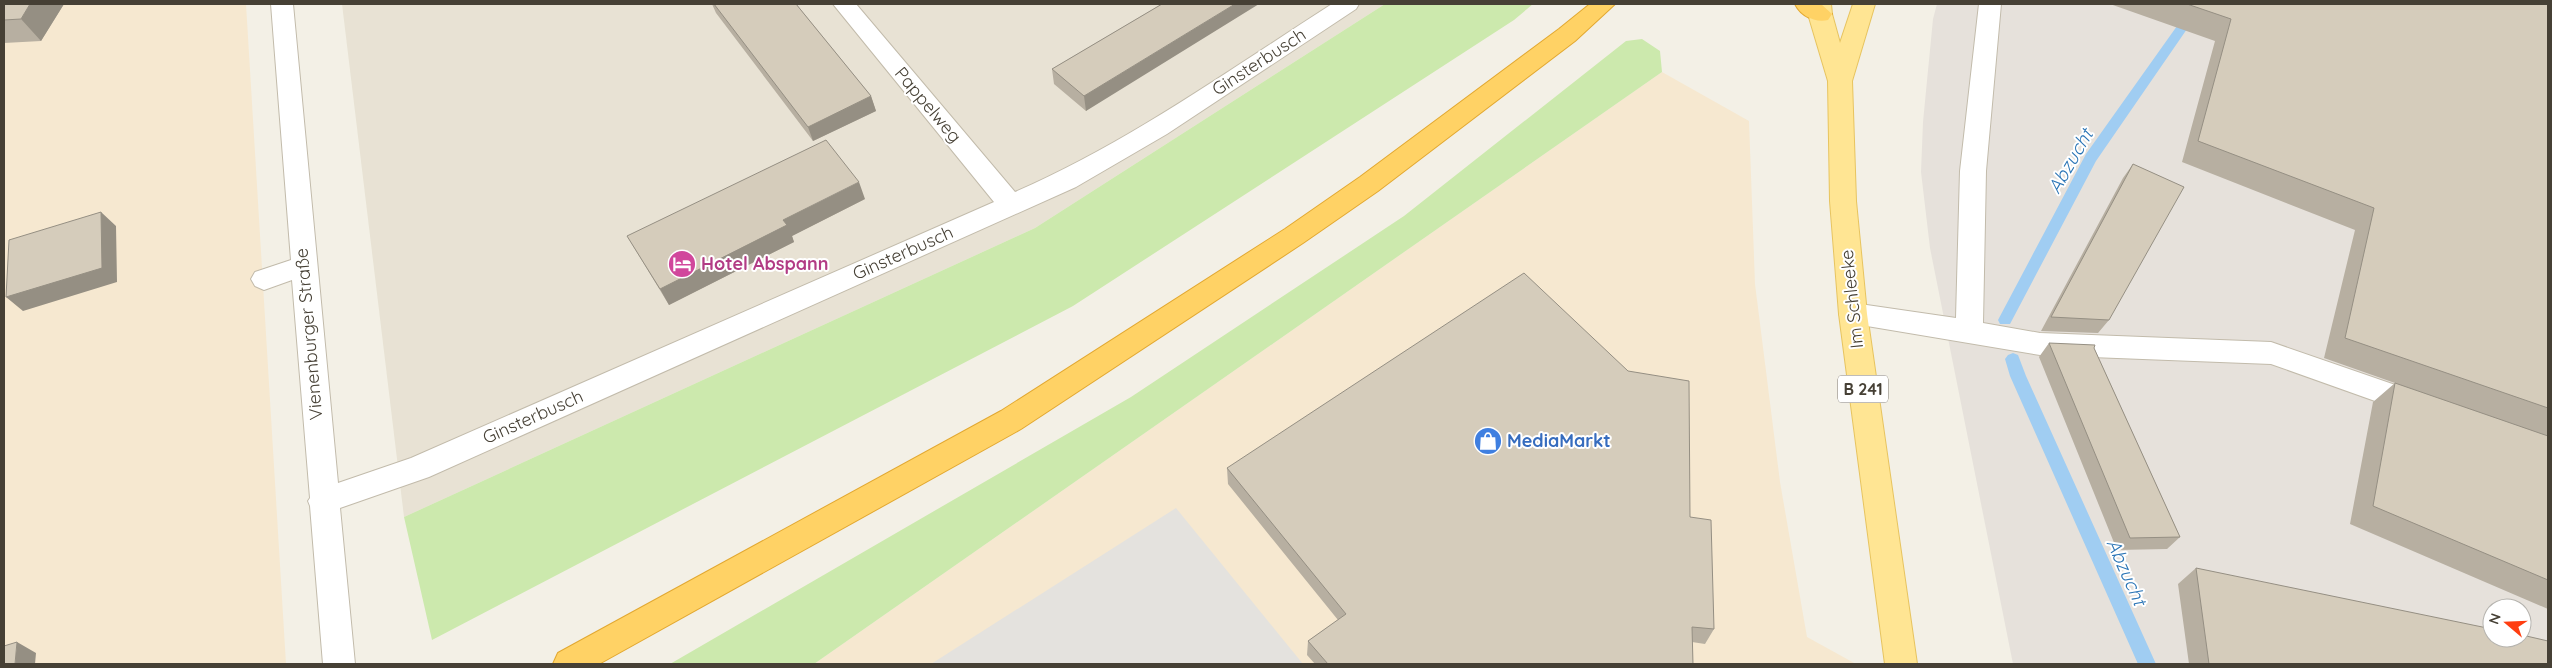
<svg xmlns="http://www.w3.org/2000/svg" width="2552" height="668" font-family="Quicksand,sans-serif">
	<style>
		.residential { fill: #e8e2d4 }
		.commercial { fill: #f6e8d0 }
		.industrial { fill: #e6e1db; fill-rule: evenodd }
		.green { fill: #cce9ad }
		.parking { fill: #e4e2de }
		.lines { fill: none; stroke-linecap: round; stroke-linejoin: round }
		.stream { fill: #a0cdf2; fill-rule: evenodd }
		.minor-casing { stroke: #c2bbab; stroke-width: 2 }
		.major-casing { stroke: #e7c460; stroke-width: 2 }
		.highway-casing { stroke: #e2a831; stroke-width: 2 }
		.minor { fill: #fff; fill-rule: evenodd }
		.major { fill: #ffe593; fill-rule: evenodd }
		.highway { fill: #ffd265; fill-rule: evenodd }
		.wall { fill: #b7afa1 }
		.shaded-wall { fill: #958f83 }
		.building { fill: #d5ccbb; stroke: #958f83 }
		.labels { text-anchor: middle; stroke-width: 4; stroke-linejoin: round; paint-order: stroke }
		.shield { fill: #fff; stroke: #7e7972; stroke-width: 1 }
		.shield-label { font-size: 16px; font-weight: bold; fill: #464035 }
		.street-label { font-size: 18px; fill: #464035; stroke: #fff }
		.hotel-label { font-size: 18px; font-weight: bold; fill: #b23c85; stroke: #fff; text-anchor: start }
		.shop-label { font-size: 18px; font-weight: bold; fill: #366cbe; stroke: #fff; text-anchor: start }
		.water-label { font-size: 19px; font-style: italic; fill: #2b75b6; stroke: #fff }
	</style>
	<rect width="100%" height="100%" fill="#f3f0e6"/>
	<path class="residential" d="M342,4H1385L1035,228L404,517Z"/>
	<path class="commercial" d="M4,4H246L286,664H4Z
		M1662,72L1749,121L1755,284L1780,482L1807,637L1856,664H814Z"/>
	<path class="industrial" d="M1937,4H2548V664H2013L1930,248L1921,172L1923,122L1933,19ZM2492,608H2522V638H2492Z"/>
	<path class="green" d="M1385,4H1533L1514,20L1073,306L432,640L404,517L1035,228Z
		M1642,39L1660,51L1662,72L814,664H670L1131,397L1404,216L1626,41Z"/>
	<path class="parking" d="M1176,508L1303,664H931Z"/>
	<g class="lines">
		<path class="stream" d="M2181,25L2187,29L2096,161L2010,324H2000L1998,320L2086,154L2177,26Z
			M2013,353L2018,355L2026,376L2156,664H2138L2010,376L2005,359L2008,355Z"/>
		<defs>
			<path id="minor" d="M271,4H293L338,483L411,458L994,202L833,4H856L1015,192C1128,143 1229,70 1332,4H1359L1356,9L1167,134L1076,187L429,477L340,508L355,664H323L310,506L308,501L310,498L292,280L264,290L255,286L251,279L255,272L291,260Z
				M1979,4H2001L1986,171L1983,323L2040,333L2271,342L2430,397L2434,405L2430,413L2420,417L2271,364L2040,355L1843,322L1839,314L1843,306L1853,303L1956,318L1960,171Z"/>
			<path id="major" d="M1809,4H1831L1832,14L1840,43L1853,4H1875L1852,81L1856,201L1867,314L1917,664H1885L1839,314L1830,201L1828,81L1808,14Z"/>
			<path id="highway" d="M1590,4H1615L1575,41L1378,191L1303,243L1021,429L599,664H553L558,653L1001,411L1285,229L1360,177L1559,29Z
				M1795,4H1821L1832,14L1828,20C1815,23 1801,16 1795,4Z"/>
		</defs>
		<use href="#minor" class="minor-casing"/>
		<use href="#major" class="major-casing"/>
		<use href="#highway" class="highway-casing"/>
		<use href="#minor" class="minor"/>
		<use href="#major" class="major"/>
		<use href="#highway" class="highway"/>
	</g>
	<path class="wall" d="M4,4H64L41,41L4,43Z
		M712,4H796L871,96L876,111L813,141L716,13Z
		M1162,4L1086,111L1054,84L1052,69Z
		M2110,4H2548V609L2350,524L2373,402L2395,383L2324,358L2355,230L2182,162L2215,41Z
		M2133,164L2109,320L2098,333L2041,331L2123,178Z
		M865,199L792,236L794,242L669,305L627,236Z
		M2049,343L2094,348L2180,537L2167,549L2117,550L2039,357Z
		M1227,468L1690,517L1714,629L1705,644L1692,642L1693,664H1315L1307,655L1308,641L1338,620L1228,484Z
		M2196,568L2548,664H2189L2178,584Z"/>
	<path class="shaded-wall" d="M30,4H64L41,41L21,19Z
		M1235,4H1259L1086,111L1084,96Z
		M871,96L876,111L813,141L808,127Z
		M859,182L865,199L792,236L794,242L669,305L660,289L783,220Z
		M101,212L116,226L117,282L23,311L6,297Z
		M17,642L36,653L35,664H15Z"/>
	<path class="building" d="M4,4H30L21,19L4,20Z
		M714,4H796L871,96L808,127Z
		M1162,4H1235L1084,96L1052,69Z
		M2187,4H2548V408L2345,338L2374,208L2198,141L2231,19Z
		M826,140L859,182L783,220L787,225L660,289L627,236Z
		M2133,164L2184,187L2109,320L2051,317Z
		M101,212L102,268L6,297L9,240Z
		M1524,273L1628,371L1689,381L1690,517L1711,520L1714,629L1692,627L1693,664H1328L1308,641L1346,614L1227,468Z
		M2049,343L2095,345L2094,348L2180,537L2130,538Z
		M2395,383L2548,436V580L2373,506Z
		M2196,568L2492,629V638H2522V635L2548,641V664H2209Z
		M17,642L15,664H4V646Z"/>
	<defs>
		<symbol id="hotel-disc" viewBox="-11 -11 22 22"><circle r="9.5" fill="#d1479c" stroke="#fff"/><path d="M-6-4.5h1.5V1H6V5H4.5V3h-9V5H-6ZM-4 0a1.8 1.8 0 1 1 3.6 0ZM.5 0V-2.5h3Q6-2.5 6 0Z" fill="#fff"/></symbol>
		<symbol id="shop-disc" viewBox="-11 -11 22 22"><circle r="9.5" fill="#3f7fe0" stroke="#fff"/><path d="M-5-2.5h2.3a2.7 3.5 0 0 1 5.4 0H5L5.5 6h-11ZM-1.5-2.5h3a1.5 2.3 0 0 0-3 0Z" fill="#fff"/></symbol>
	</defs>
	<g fill-rule="evenodd">
		<use href="#hotel-disc" x="666" y="248" width="32" height="32"/>
		<use href="#shop-disc" x="1472" y="425" width="32" height="32"/>
	</g>
	<g class="labels">
		<rect class="shield" x="1838" y="375.5" width="50" height="27" rx="4"/>
		<g class="shield-label">
			<text x="1863" y="395">B 241</text>
		</g>
		<g class="street-label">
			<text transform="translate(1259 62) rotate(-33)" y="6">Ginsterbusch</text>
			<text transform="translate(928 105) rotate(50)" y="6">Pappelweg</text>
			<text transform="translate(903 253) rotate(-24)" y="6">Ginsterbusch</text>
			<text transform="translate(1852 299) rotate(-96)" y="6">Im Schleeke</text>
			<text transform="translate(309 334) rotate(-95)" y="6">Vienenburger Straße</text>
			<text transform="translate(533 417) rotate(-24)" y="6">Ginsterbusch</text>
		</g>
		<g class="hotel-label">
			<text x="701" y="270">Hotel Abspann</text>
		</g>
		<g class="shop-label">
			<text x="1507" y="447">MediaMarkt</text>
		</g>
		<g class="water-label">
			<text transform="translate(2070 161) rotate(-60)" y="7">Abzucht</text>
			<text transform="translate(2127 572) rotate(66)" y="7">Abzucht</text>
		</g>
	</g>
	<rect width="2552" height="668" fill="none" stroke="#464035" stroke-width="10"/>
	<g transform="translate(2507 623) rotate(289)"><circle r="24" fill="#ffffff" stroke="#b5b3ae"/>
	<path d="M0-4L9 19L0 12L-9 19Z" fill="#ff3e11"/>
	<text y="-8" font-size="14" font-weight="bold" text-anchor="middle" fill="#464035">N</text>
	</g>
</svg>
